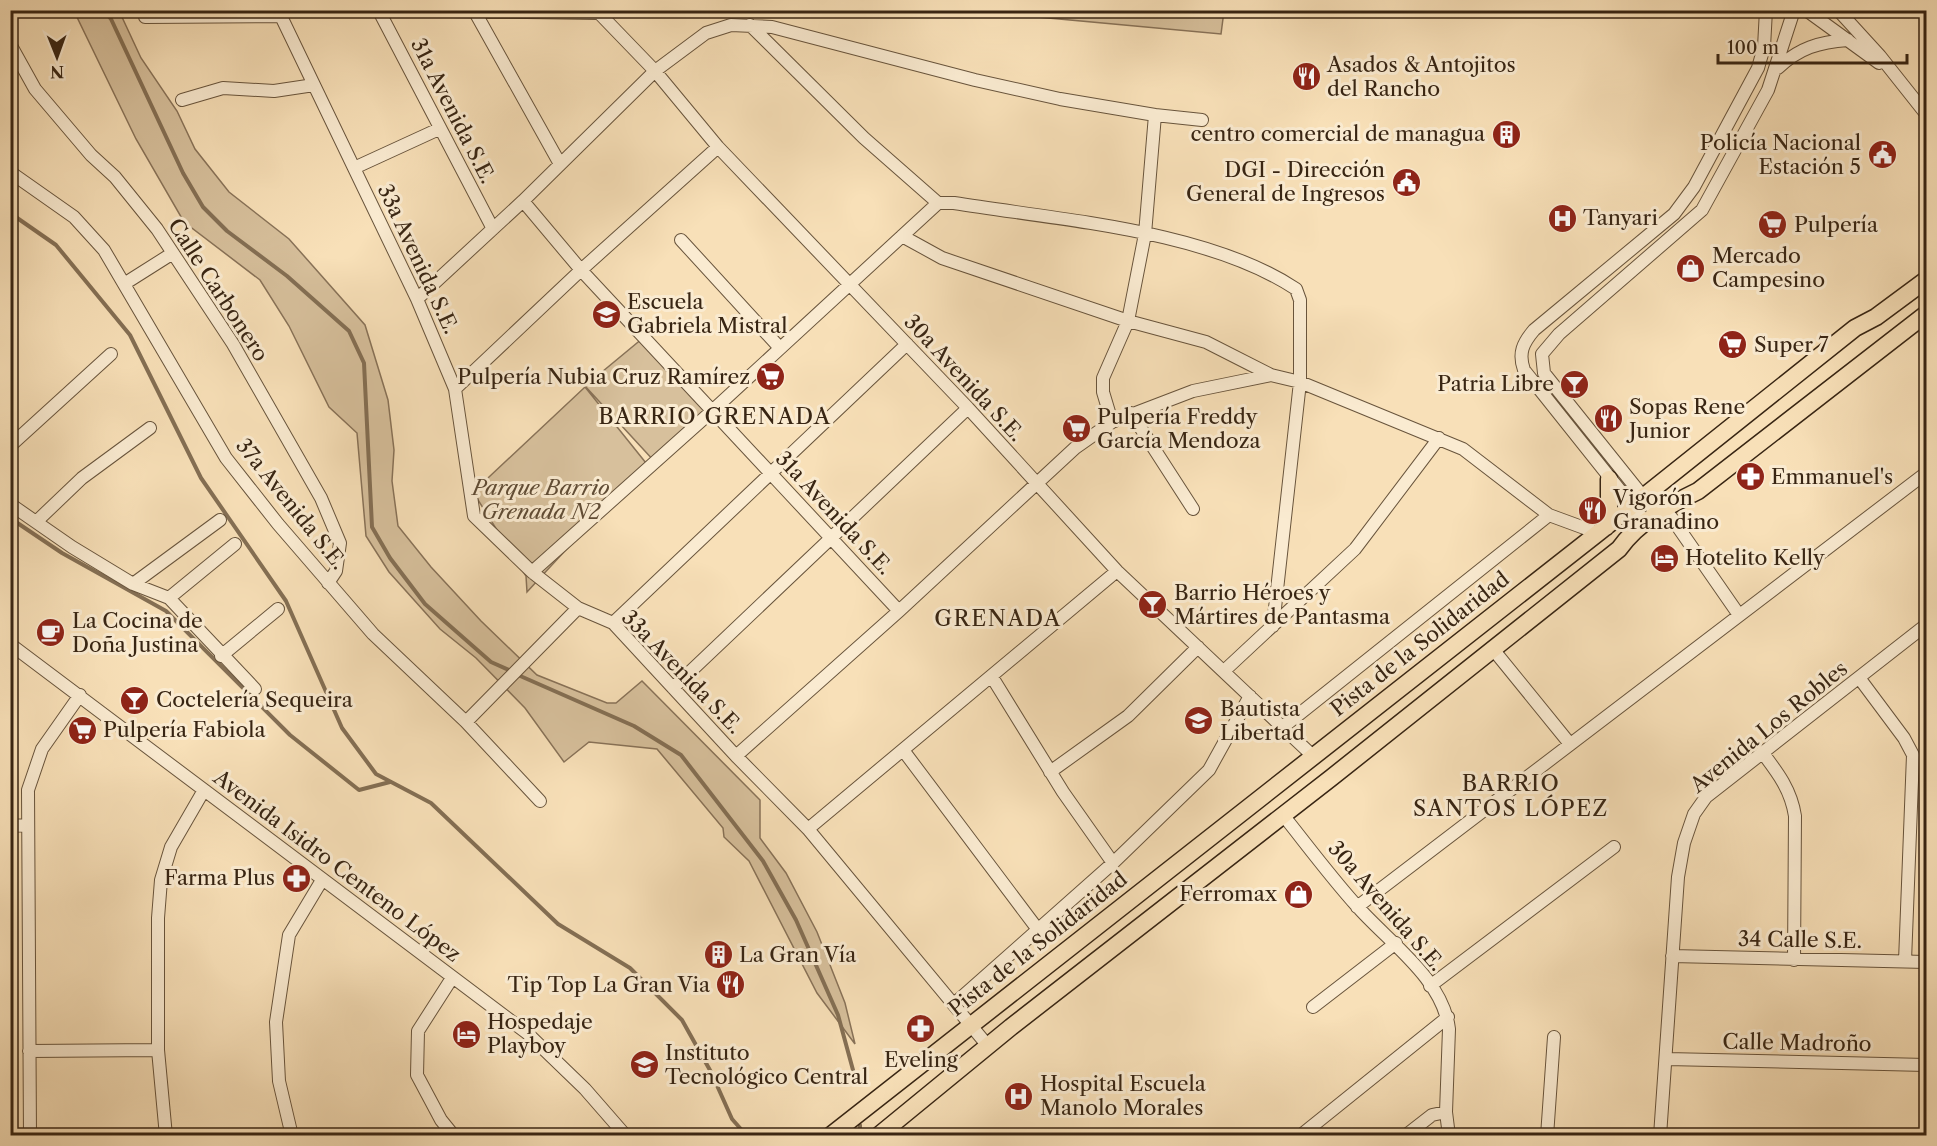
<svg xmlns="http://www.w3.org/2000/svg" width="1937" height="1146" font-family="'Libre Caslon Text',serif">
	<style>
		.green { fill: #d7c09c; stroke: #887258; stroke-width: 1.5 }
		.lines { fill: none; stroke-linecap: round; stroke-linejoin: round }
		.stream { stroke: #846f54; stroke-width: 4 }
		.minor-casing { stroke: #68543c; stroke-width: 14 }
		.major-casing { stroke: #382513; stroke-width: 19 }
		.minor { stroke: #faebd1; stroke-width: 12 }
		.major { stroke: #f8e0b8; stroke-width: 16 }
		.labels { text-anchor: middle; stroke-width: 6; stroke-linejoin: round; paint-order: stroke }
		.poi-label { font-size: 21px; fill: #382513; stroke: #faebd1; text-anchor: start }
		.street-label { font-size: 21px; fill: #382513; stroke: #faebd1 }
		.park-label { font-size: 21px; font-style: italic; fill: #604c35; stroke: #faebd1 }
		.neighbourhood-label { font-size: 22px; letter-spacing: 1.5px; fill: #382513; stroke: #faebd1 }
	</style>
	<rect width="100%" height="100%" fill="#f8e0b8"/>
	<filter id="stains"><feTurbulence type="fractalNoise" baseFrequency=".00333" numOctaves="4"/><feColorMatrix values="0 0 0 0 .2 0 0 0 0 .09 0 0 0 0 .02 0 0 0 .5 -.17"/></filter>
	<radialGradient id="worn" r=".72"><stop offset=".6" stop-color="#630" stop-opacity="0"/><stop offset="1" stop-color="#630" stop-opacity=".3"/></radialGradient>
	<path class="green" d="M1039,10H1224V11L1221,34L1038,17Z
		M74,11H122L121,15L141,58L177,111L195,149L229,192L289,239L365,325L388,400L394,450L392,481L398,526L431,567L481,621L537,675L607,703H616L642,681L760,800V838L786,873L817,932L845,1003L855,1044L817,993L749,861L724,837L723,828L657,749L589,742L564,762L525,708L476,658L440,629L389,572L366,536L357,433L329,407L289,326L260,280L184,222L136,139Z
		M643,338L711,412L655,462L585,386Z
		M585,387L646,463L527,592L526,576L473,492Z"/>
	<g class="lines">
		<path class="stream" d="M104,10L111,19L183,173L203,207L227,231L287,276L349,331L364,363L372,527L390,558L425,604L491,662L511,671
			M10,213L56,245L130,335L201,478L286,601L342,728L376,774L431,803L558,924L630,968L682,1020L711,1072L732,1119L747,1136
			M10,518L62,553L166,611L290,735L359,790L390,782
			M518,675L634,726L681,755L763,861L796,920L838,1015L856,1081
			M860,1125V1129"/>
		<defs>
			<path id="minor" d="M278,10L417,299L455,389L474,516L532,572L578,608L613,623L736,756L808,829L988,1046
				M374,10L599,13L655,71L718,147L968,408L1117,571L1314,757
				M1806,10L1879,63
				M1838,10L1880,56L1926,114
				M379,11L493,229
				M475,12L560,164
				M145,17L280,16
				M750,25L864,138L938,203
				M10,44L35,89L91,155L115,177L157,229L233,344L321,498L340,543L336,571L328,583
				M1778,68C1799,48 1819,42 1848,40
				M182,100L223,88L274,91L314,85
				M354,168L439,129
				M10,172L74,217L104,250L226,458L278,524L373,634L466,722L578,608
				M523,201L581,270L899,611
				M902,236L942,258L1128,321L1206,342L1271,375
				M681,240L780,348
				M124,284L173,253
				M417,299L523,201L655,71L706,33L731,25L772,27L975,80L1060,99L1155,115
				M455,389L581,270L718,147
				M1131,413L1193,509
				M1112,422L1103,392V378L1128,321L1145,234L1155,115L1202,120
				M10,446L111,354
				M10,504L72,547L133,584L169,598L255,689
				M1657,514L1544,373L1542,354L1559,334L1702,210L1768,90L1794,10
				M1671,517L1739,615
				M36,522L82,478L150,428
				M1646,523L1524,370C1518,353 1523,343 1534,330L1674,214L1694,187L1758,68L1764,47L1766,10
				M532,572L711,412L938,203H954C1059,220 1207,230 1296,289L1300,300V382L1273,626
				M133,584L220,520
				M169,598L235,544
				M613,623L907,344
				M10,644L527,1033L585,1089L626,1136
				M1492,648L1570,744
				M221,656L278,609
				M1224,671L1355,549L1439,438
				M992,677L1063,792L1113,863
				M1860,679L1904,738L1913,755L1905,961
				M673,688L968,408
				M466,722L540,801
				M1283,727L1549,515
				M903,750L1039,931
				M1762,752C1778,773 1791,790 1795,816L1794,960
				M736,756L899,611L1075,448L1112,422L1193,391L1271,375L1300,382L1463,449L1549,515L1598,533
				M1050,772L1128,716L1198,647
				M1283,815C1307,845 1330,876 1356,905C1387,941 1443,978 1449,1029L1446,1112L1449,1136
				M10,826L27,825
				M808,829L1117,571
				M1357,907L1926,473
				M1672,956L1926,962
				M452,978L418,1031L417,1075L441,1120L454,1136
				M1430,986L1614,847
				M954,1004L1113,863L1209,770L1250,696
				M1313,1007L1396,943
				M29,1051L158,1050
				M1667,1059L1926,1065
				M30,1136L28,790L42,749L80,695
				M166,1136L158,1050V918L161,880L171,847L204,790
				M292,1136L279,1081L276,1022L289,935L322,880
				M1300,1136L1448,1017
				M1405,1136L1432,1115L1446,1112
				M1547,1136L1554,1037
				M1660,1136L1678,877L1684,843L1694,814L1706,797L1926,625"/>
			<path id="major" d="M1606,527L1609,513V479
				M830,1136L1598,533L1855,328L1876,317L1926,280
				M878,1136L1011,1027L1331,778L1619,549C1638,522 1669,505 1698,491L1926,314"/>
		</defs>
		<use href="#minor" class="minor-casing"/>
		<use href="#major" class="major-casing"/>
		<use href="#minor" class="minor"/>
		<use href="#major" class="major"/>
	</g>
	<defs>
		<symbol id="restaurant-disc" viewBox="-11 -11 22 22"><circle r="9.5" fill="#8f2418" stroke="#faebd1"/><path d="M-5-6h1v4h1v-4h1v4h1v-4h1v5L-1.5 .5V6h-2V.5L-5-1ZM5-6V6H3V1.5H1.5Q1.5-4 5-6Z" fill="#fff"/></symbol>
		<symbol id="building-disc" viewBox="-11 -11 22 22"><circle r="9.5" fill="#8f2418" stroke="#faebd1"/><path d="M-4-6H4V6H1V3H-1V6H-4ZM-2.5-4.3h1.7v1.8h-1.7ZM.8-4.3h1.7v1.8H.8ZM-2.5-1h1.7V.8h-1.7ZM.8-1h1.7V.8H.8Z" fill="#fff"/></symbol>
		<symbol id="civic-disc" viewBox="-11 -11 22 22"><circle r="9.5" fill="#8f2418" stroke="#faebd1"/><path d="M-.6-6.5H3V-4.5H.6V-3L4-1V1h2V6H-6V1h2V-1L-.6-3ZM-1.2 2.5V6h2.4V2.5Z" fill="#fff"/></symbol>
		<symbol id="hospital-disc" viewBox="-11 -11 22 22"><circle r="9.5" fill="#8f2418" stroke="#faebd1"/><path d="M-5-5h3v3.5h4V-5h3V5h-3V1.5h-4V5h-3Z" fill="#fff"/></symbol>
		<symbol id="supermarket-disc" viewBox="-11 -11 22 22"><circle r="9.5" fill="#8f2418" stroke="#faebd1"/><path d="M-6-5.5h2.5l.6 2H6L4.5 2H-2.5L-4.4-4H-6ZM-1.5 3.2a1.3 1.3 0 1 0 .1 0ZM3 3.2a1.3 1.3 0 1 0 .1 0Z" fill="#fff"/></symbol>
		<symbol id="shop-disc" viewBox="-11 -11 22 22"><circle r="9.5" fill="#8f2418" stroke="#faebd1"/><path d="M-5-2.5h2.3a2.7 3.5 0 0 1 5.4 0H5L5.5 6h-11ZM-1.5-2.5h3a1.5 2.3 0 0 0-3 0Z" fill="#fff"/></symbol>
		<symbol id="school-disc" viewBox="-11 -11 22 22"><circle r="9.5" fill="#8f2418" stroke="#faebd1"/><path d="M0-5L7-2L0 1L-7-2ZM-4 1L0 2.5L4 1V4Q0 6-4 4Z" fill="#fff"/></symbol>
		<symbol id="bar-disc" viewBox="-11 -11 22 22"><circle r="9.5" fill="#8f2418" stroke="#faebd1"/><path d="M-6-5H6L.8 .8V4.5H3.5V6h-7V4.5H-.8V.8Z" fill="#fff"/></symbol>
		<symbol id="pharmacy-disc" viewBox="-11 -11 22 22"><circle r="9.5" fill="#8f2418" stroke="#faebd1"/><path d="M-2-6h4v4h4v4h-4v4h-4v-4h-4v-4h4Z" fill="#fff"/></symbol>
		<symbol id="hotel-disc" viewBox="-11 -11 22 22"><circle r="9.5" fill="#8f2418" stroke="#faebd1"/><path d="M-6-4.5h1.5V1H6V5H4.5V3h-9V5H-6ZM-4 0a1.8 1.8 0 1 1 3.6 0ZM.5 0V-2.5h3Q6-2.5 6 0Z" fill="#fff"/></symbol>
		<symbol id="cafe-disc" viewBox="-11 -11 22 22"><circle r="9.5" fill="#8f2418" stroke="#faebd1"/><path d="M-5.5-4.5H6V0H3Q3 3.5 0 3.5H-2.5Q-5.5 3.5-5.5 0ZM3-3.2v2h1.7v-2ZM-6 4.5H4V6H-6Z" fill="#fff"/></symbol>
		<symbol id="university-disc" viewBox="-11 -11 22 22"><circle r="9.5" fill="#8f2418" stroke="#faebd1"/><path d="M0-5L7-2L0 1L-7-2ZM-4 1L0 2.5L4 1V4Q0 6-4 4Z" fill="#fff"/></symbol>
	</defs>
	<g fill-rule="evenodd">
		<use href="#restaurant-disc" x="1290" y="60" width="33" height="33"/>
		<use href="#building-disc" x="1490" y="118" width="33" height="33"/>
		<use href="#civic-disc" x="1866" y="138" width="33" height="33"/>
		<use href="#civic-disc" x="1390" y="166" width="33" height="33"/>
		<use href="#hospital-disc" x="1546" y="202" width="33" height="33"/>
		<use href="#supermarket-disc" x="1756" y="208" width="33" height="33"/>
		<use href="#shop-disc" x="1674" y="252" width="33" height="33"/>
		<use href="#school-disc" x="590" y="298" width="33" height="33"/>
		<use href="#supermarket-disc" x="1716" y="328" width="33" height="33"/>
		<use href="#supermarket-disc" x="754" y="360" width="33" height="33"/>
		<use href="#bar-disc" x="1558" y="368" width="33" height="33"/>
		<use href="#restaurant-disc" x="1592" y="402" width="33" height="33"/>
		<use href="#supermarket-disc" x="1060" y="412" width="33" height="33"/>
		<use href="#pharmacy-disc" x="1734" y="460" width="33" height="33"/>
		<use href="#restaurant-disc" x="1576" y="494" width="33" height="33"/>
		<use href="#hotel-disc" x="1648" y="542" width="33" height="33"/>
		<use href="#bar-disc" x="1136" y="588" width="33" height="33"/>
		<use href="#cafe-disc" x="34" y="616" width="33" height="33"/>
		<use href="#bar-disc" x="118" y="684" width="33" height="33"/>
		<use href="#school-disc" x="1182" y="704" width="33" height="33"/>
		<use href="#supermarket-disc" x="66" y="714" width="33" height="33"/>
		<use href="#pharmacy-disc" x="280" y="862" width="33" height="33"/>
		<use href="#shop-disc" x="1282" y="878" width="33" height="33"/>
		<use href="#building-disc" x="702" y="938" width="33" height="33"/>
		<use href="#restaurant-disc" x="714" y="968" width="33" height="33"/>
		<use href="#pharmacy-disc" x="904" y="1012" width="33" height="33"/>
		<use href="#hotel-disc" x="450" y="1018" width="33" height="33"/>
		<use href="#university-disc" x="628" y="1048" width="33" height="33"/>
		<use href="#hospital-disc" x="1002" y="1080" width="33" height="33"/>
	</g>
	<g class="labels">
		<g class="poi-label">
			<text x="1327" y="72">Asados &amp; Antojitos<tspan x="1327" dy="24">del Rancho</tspan></text>
			<text x="1485" y="141" text-anchor="end">centro comercial de managua</text>
			<text x="1861" y="150" text-anchor="end">Policía Nacional<tspan x="1861" dy="24">Estación 5</tspan></text>
			<text x="1385" y="177" text-anchor="end">DGI - Dirección<tspan x="1385" dy="24">General de Ingresos</tspan></text>
			<text x="1583" y="225">Tanyari</text>
			<text x="1794" y="232">Pulpería</text>
			<text x="1712" y="263">Mercado<tspan x="1712" dy="24">Campesino</tspan></text>
			<text x="627" y="309">Escuela<tspan x="627" dy="24">Gabriela Mistral</tspan></text>
			<text x="1754" y="352">Super 7</text>
			<text x="750" y="384" text-anchor="end">Pulpería Nubia Cruz Ramírez</text>
			<text x="1554" y="391" text-anchor="end">Patria Libre</text>
			<text x="1629" y="414">Sopas Rene<tspan x="1629" dy="24">Junior</tspan></text>
			<text x="1097" y="424">Pulpería Freddy<tspan x="1097" dy="24">García Mendoza</tspan></text>
			<text x="1771" y="484">Emmanuel's</text>
			<text x="1613" y="505">Vigorón<tspan x="1613" dy="24">Granadino</tspan></text>
			<text x="1685" y="565">Hotelito Kelly</text>
			<text x="1174" y="600">Barrio Héroes y<tspan x="1174" dy="24">Mártires de Pantasma</tspan></text>
			<text x="72" y="628">La Cocina de<tspan x="72" dy="24">Doña Justina</tspan></text>
			<text x="156" y="707">Coctelería Sequeira</text>
			<text x="1220" y="716">Bautista<tspan x="1220" dy="24">Libertad</tspan></text>
			<text x="103" y="737">Pulpería Fabiola</text>
			<text x="275" y="885" text-anchor="end">Farma Plus</text>
			<text x="1277" y="901" text-anchor="end">Ferromax</text>
			<text x="739" y="962">La Gran Vía</text>
			<text x="710" y="992" text-anchor="end">Tip Top La Gran Via</text>
			<text x="487" y="1029">Hospedaje<tspan x="487" dy="24">Playboy</tspan></text>
			<text x="665" y="1060">Instituto<tspan x="665" dy="24">Tecnológico Central</tspan></text>
			<text x="921" y="1067" text-anchor="middle">Eveling</text>
			<text x="1040" y="1091">Hospital Escuela<tspan x="1040" dy="24">Manolo Morales</tspan></text>
		</g>
		<g class="street-label">
			<text transform="translate(453 111) rotate(63)" y="7">31a Avenida S.E.</text>
			<text transform="translate(418 259) rotate(65)" y="7">33a Avenida S.E.</text>
			<text transform="translate(218 290) rotate(57)" y="7">Calle Carbonero</text>
			<text transform="translate(964 378) rotate(47)" y="7">30a Avenida S.E.</text>
			<text transform="translate(291 504) rotate(51)" y="7">37a Avenida S.E.</text>
			<text transform="translate(834 513) rotate(47)" y="7">31a Avenida S.E.</text>
			<text transform="translate(1420 644) rotate(-38)" y="7">Pista de la Solidaridad</text>
			<text transform="translate(682 672) rotate(46)" y="7">33a Avenida S.E.</text>
			<text transform="translate(1769 727) rotate(-39)" y="7">Avenida Los Robles</text>
			<text transform="translate(337 866) rotate(37)" y="7">Avenida Isidro Centeno López</text>
			<text transform="translate(1386 906) rotate(49)" y="7">30a Avenida S.E.</text>
			<text transform="translate(1800 940) rotate(1)" y="7">34 Calle S.E.</text>
			<text transform="translate(1038 944) rotate(-38)" y="7">Pista de la Solidaridad</text>
			<text transform="translate(1797 1043) rotate(1)" y="7">Calle Madroño</text>
		</g>
		<g class="park-label">
			<text x="541" y="495">Parque Barrio<tspan x="541" dy="24">Grenada N2</tspan></text>
		</g>
		<g class="neighbourhood-label">
			<text x="715" y="424">BARRIO GRENADA</text>
			<text x="998" y="626">GRENADA</text>
			<text x="1511" y="791">BARRIO<tspan x="1511" dy="25">SANTOS LÓPEZ</tspan></text>
		</g>
	</g>
	<rect width="1937" height="1146" fill="none" stroke="#f8e0b8" stroke-width="36"/>
	<rect x="12" y="12" width="1913" height="1122" fill="none" stroke="#382513" stroke-width="3"/>
	<rect x="18" y="18" width="1901" height="1110" fill="none" stroke="#382513" stroke-width="1.5"/>
	<g transform="translate(57 57) rotate(179)" stroke="#faebd1" stroke-width="4.5" paint-order="stroke">
	<path d="M0-4.5L10 22L0 15L-10 22Z" fill="#382513"/>
	<text y="-9" font-size="16" font-weight="bold" text-anchor="middle" fill="#382513">N</text>
	</g>
	<path d="M1718 54v9h189v-9" fill="none" stroke="#382513" stroke-width="3"/>
	<text x="1727" y="54" font-size="18" fill="#382513" stroke="#faebd1" stroke-width="4.5" paint-order="stroke">100 m</text>
	<rect width="100%" height="100%" filter="url(#stains)"/>
	<rect width="100%" height="100%" fill="url(#worn)"/>
</svg>
